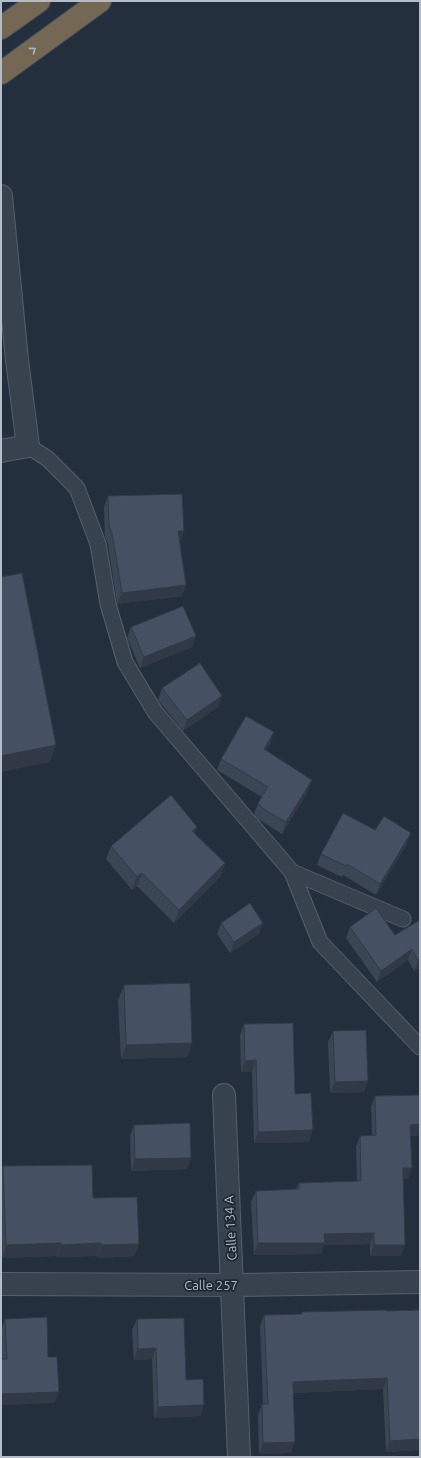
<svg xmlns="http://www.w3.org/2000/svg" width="421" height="1458" font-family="Ubuntu,sans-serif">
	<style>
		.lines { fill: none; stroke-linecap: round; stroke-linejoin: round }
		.lane-casing { stroke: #565f6c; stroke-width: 17 }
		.street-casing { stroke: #565f6c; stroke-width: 24 }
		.highway-casing { stroke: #434c59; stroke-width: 24 }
		.lane { stroke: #38414e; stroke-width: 15 }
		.street { stroke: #38414e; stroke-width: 22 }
		.highway { stroke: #746855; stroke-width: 22 }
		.wall { fill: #3b4654 }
		.shaded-wall { fill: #303945 }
		.building { fill: #455162; stroke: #303945 }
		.oneway { stroke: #aeb4bd }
		.labels { text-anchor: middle; stroke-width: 3.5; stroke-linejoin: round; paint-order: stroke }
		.street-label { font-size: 13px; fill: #b4bcc9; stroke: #1d2633 }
	</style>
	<rect width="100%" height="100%" fill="#242f3e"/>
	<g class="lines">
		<defs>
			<path id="lane" d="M28,446L48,459L77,488L98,544L108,604L125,662L155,712L292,872L320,942L420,1047
				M292,872L403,919"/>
			<path id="street" d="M1,196L17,360L28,446L1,451
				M224,1095L239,1457
				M1,1284L233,1285L420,1282"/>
			<path id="highway" d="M1,28L39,1
				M1,73L100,1"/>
		</defs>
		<use href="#lane" class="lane-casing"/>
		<use href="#street" class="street-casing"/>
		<use href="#highway" class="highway-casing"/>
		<use href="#lane" class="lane"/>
		<use href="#street" class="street"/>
		<use href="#highway" class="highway"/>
	</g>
	<path class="wall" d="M108,496L184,531L180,542L186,585L182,596L117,604L108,544L105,537L104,507Z
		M131,627L196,636L192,647L140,668L127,638Z
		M162,688L222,696L218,707L183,731L158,700Z
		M274,732L270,743L266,750L312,780L308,791L282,834L258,819L254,814L258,803L262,797L217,770L221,759Z
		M375,830L407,844L376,895L343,875L342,877L317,865L321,854Z
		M195,834L225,863L220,877L174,923L137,886L132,890L106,859L111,846Z
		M420,920V968L414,971L408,960L377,982L346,938L350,927L395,935Z
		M221,923H263L259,934L230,953L217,934Z
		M124,985L192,1043L187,1057L121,1059L118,1000Z
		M244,1024L295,1094L309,1142L254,1143L252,1072H241L240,1035Z
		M333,1031L364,1092L330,1093L328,1042Z
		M420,1095V1135L411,1136L408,1179H403L401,1256H370V1244L324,1245L321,1254L254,1255L251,1202L256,1191L296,1189L299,1183L357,1181L356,1147L360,1136H372L371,1107L375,1096Z
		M134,1125L191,1158L187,1169L131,1171L130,1136Z
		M3,1166L93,1198L139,1244L134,1256L97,1258V1256L56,1257V1256L2,1258L1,1237V1173Z
		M386,1310L420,1450L386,1452L383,1389L293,1393L291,1453L259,1454L258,1415L262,1404H263L260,1326L264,1315L301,1314L302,1312Z
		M5,1319L48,1357L55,1403L2,1359L1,1330Z
		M137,1319L186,1380L204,1405L200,1416L154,1418L152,1359L134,1360L132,1330Z"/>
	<path class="shaded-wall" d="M178,531H184L180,542Z
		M186,585L182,596L117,604L122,593Z
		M196,636L192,647L140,668L144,657Z
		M222,696L218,707L183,731L187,720Z
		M274,732L270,743L260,760L264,749Z
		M56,745L50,762L1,772V756Z
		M312,780L308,791L282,834L286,822Z
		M197,827L193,840L192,831Z
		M411,833L407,844L376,895L380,884Z
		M225,863L220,877L174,923L179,910Z
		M142,873L137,886L132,890L137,877Z
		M263,923L259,934L230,953L234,942Z
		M412,949L408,960L377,982L381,971Z
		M420,959V968L414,971L418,960Z
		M192,1043L187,1057L121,1059L126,1045Z
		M256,1060L252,1072H241L245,1061Z
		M368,1081L364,1092L330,1093L335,1082Z
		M420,1124V1135L406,1136L410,1125Z
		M313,1130L309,1142L254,1143L258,1132Z
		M191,1158L187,1169L131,1171L135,1159Z
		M403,1168H412L408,1179H399Z
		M374,1233L370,1244L324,1245L321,1254L254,1255L258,1243L324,1234Z
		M61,1243L56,1256L2,1258L6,1245Z
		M101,1243L97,1256L56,1257L61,1245Z
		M139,1244L134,1256L97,1258L101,1245Z
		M374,1245H405L401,1256H370Z
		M156,1348L152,1359L134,1360L138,1349Z
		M387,1378L383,1389L289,1393L293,1382Z
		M59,1392L55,1403L1,1405V1394Z
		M204,1405L200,1416L154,1418L158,1407Z
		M420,1439V1450L386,1452L390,1441Z
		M295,1442L291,1453L259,1454L263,1443Z"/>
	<path class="building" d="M182,494L184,531H178L186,585L122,593L112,533L109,526L108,496Z
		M22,573L56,745L1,756V577Z
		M183,606L196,636L144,657L131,627Z
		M200,663L222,696L187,720L162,688Z
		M246,716L274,732L264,749L312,780L286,822L262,808L258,803L268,787L221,759Z
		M171,795L197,827L192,831L225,863L179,910L142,873L137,877L111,846Z
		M343,813L375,830L384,816L411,833L380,884L347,864L346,866L321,854Z
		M250,903L263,923L234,942L221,923Z
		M376,908L395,935L420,920V959L418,960L412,949L381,971L350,927Z
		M190,983L192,1043L126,1045L124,985Z
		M293,1023L295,1094L311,1093L313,1130L258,1132L256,1060L245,1061L244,1024Z
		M366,1030L368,1081L335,1082L333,1031Z
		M420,1095V1124L410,1125L412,1168H403L405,1245H374V1233L324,1234L325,1243H258L256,1191L299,1189V1183L361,1181L360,1136L376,1135L375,1096Z
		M190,1123L191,1158L135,1159L134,1125Z
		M92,1165L93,1198L137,1197L139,1244L101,1245V1243L61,1245V1243L6,1245L3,1166Z
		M386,1310V1311L420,1310V1439L390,1441L387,1378L293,1382L295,1442L263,1443L262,1404H268L264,1315L302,1314V1312Z
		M47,1317L48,1357H57L59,1392L1,1394V1359H7L5,1319Z
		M184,1318L186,1380L203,1379L204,1405L158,1407L156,1348L138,1349L137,1319Z"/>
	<defs><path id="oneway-chevron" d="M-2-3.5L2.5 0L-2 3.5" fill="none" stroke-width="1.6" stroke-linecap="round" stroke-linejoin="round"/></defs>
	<use class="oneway" href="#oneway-chevron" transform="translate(33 50) rotate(-36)"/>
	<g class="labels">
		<g class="street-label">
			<text transform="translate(230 1228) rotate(-93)" y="5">Calle 134 A</text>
			<text x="211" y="1290">Calle 257</text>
		</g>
	</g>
	<rect width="421" height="1458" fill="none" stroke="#b4bcc9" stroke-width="4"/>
</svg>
